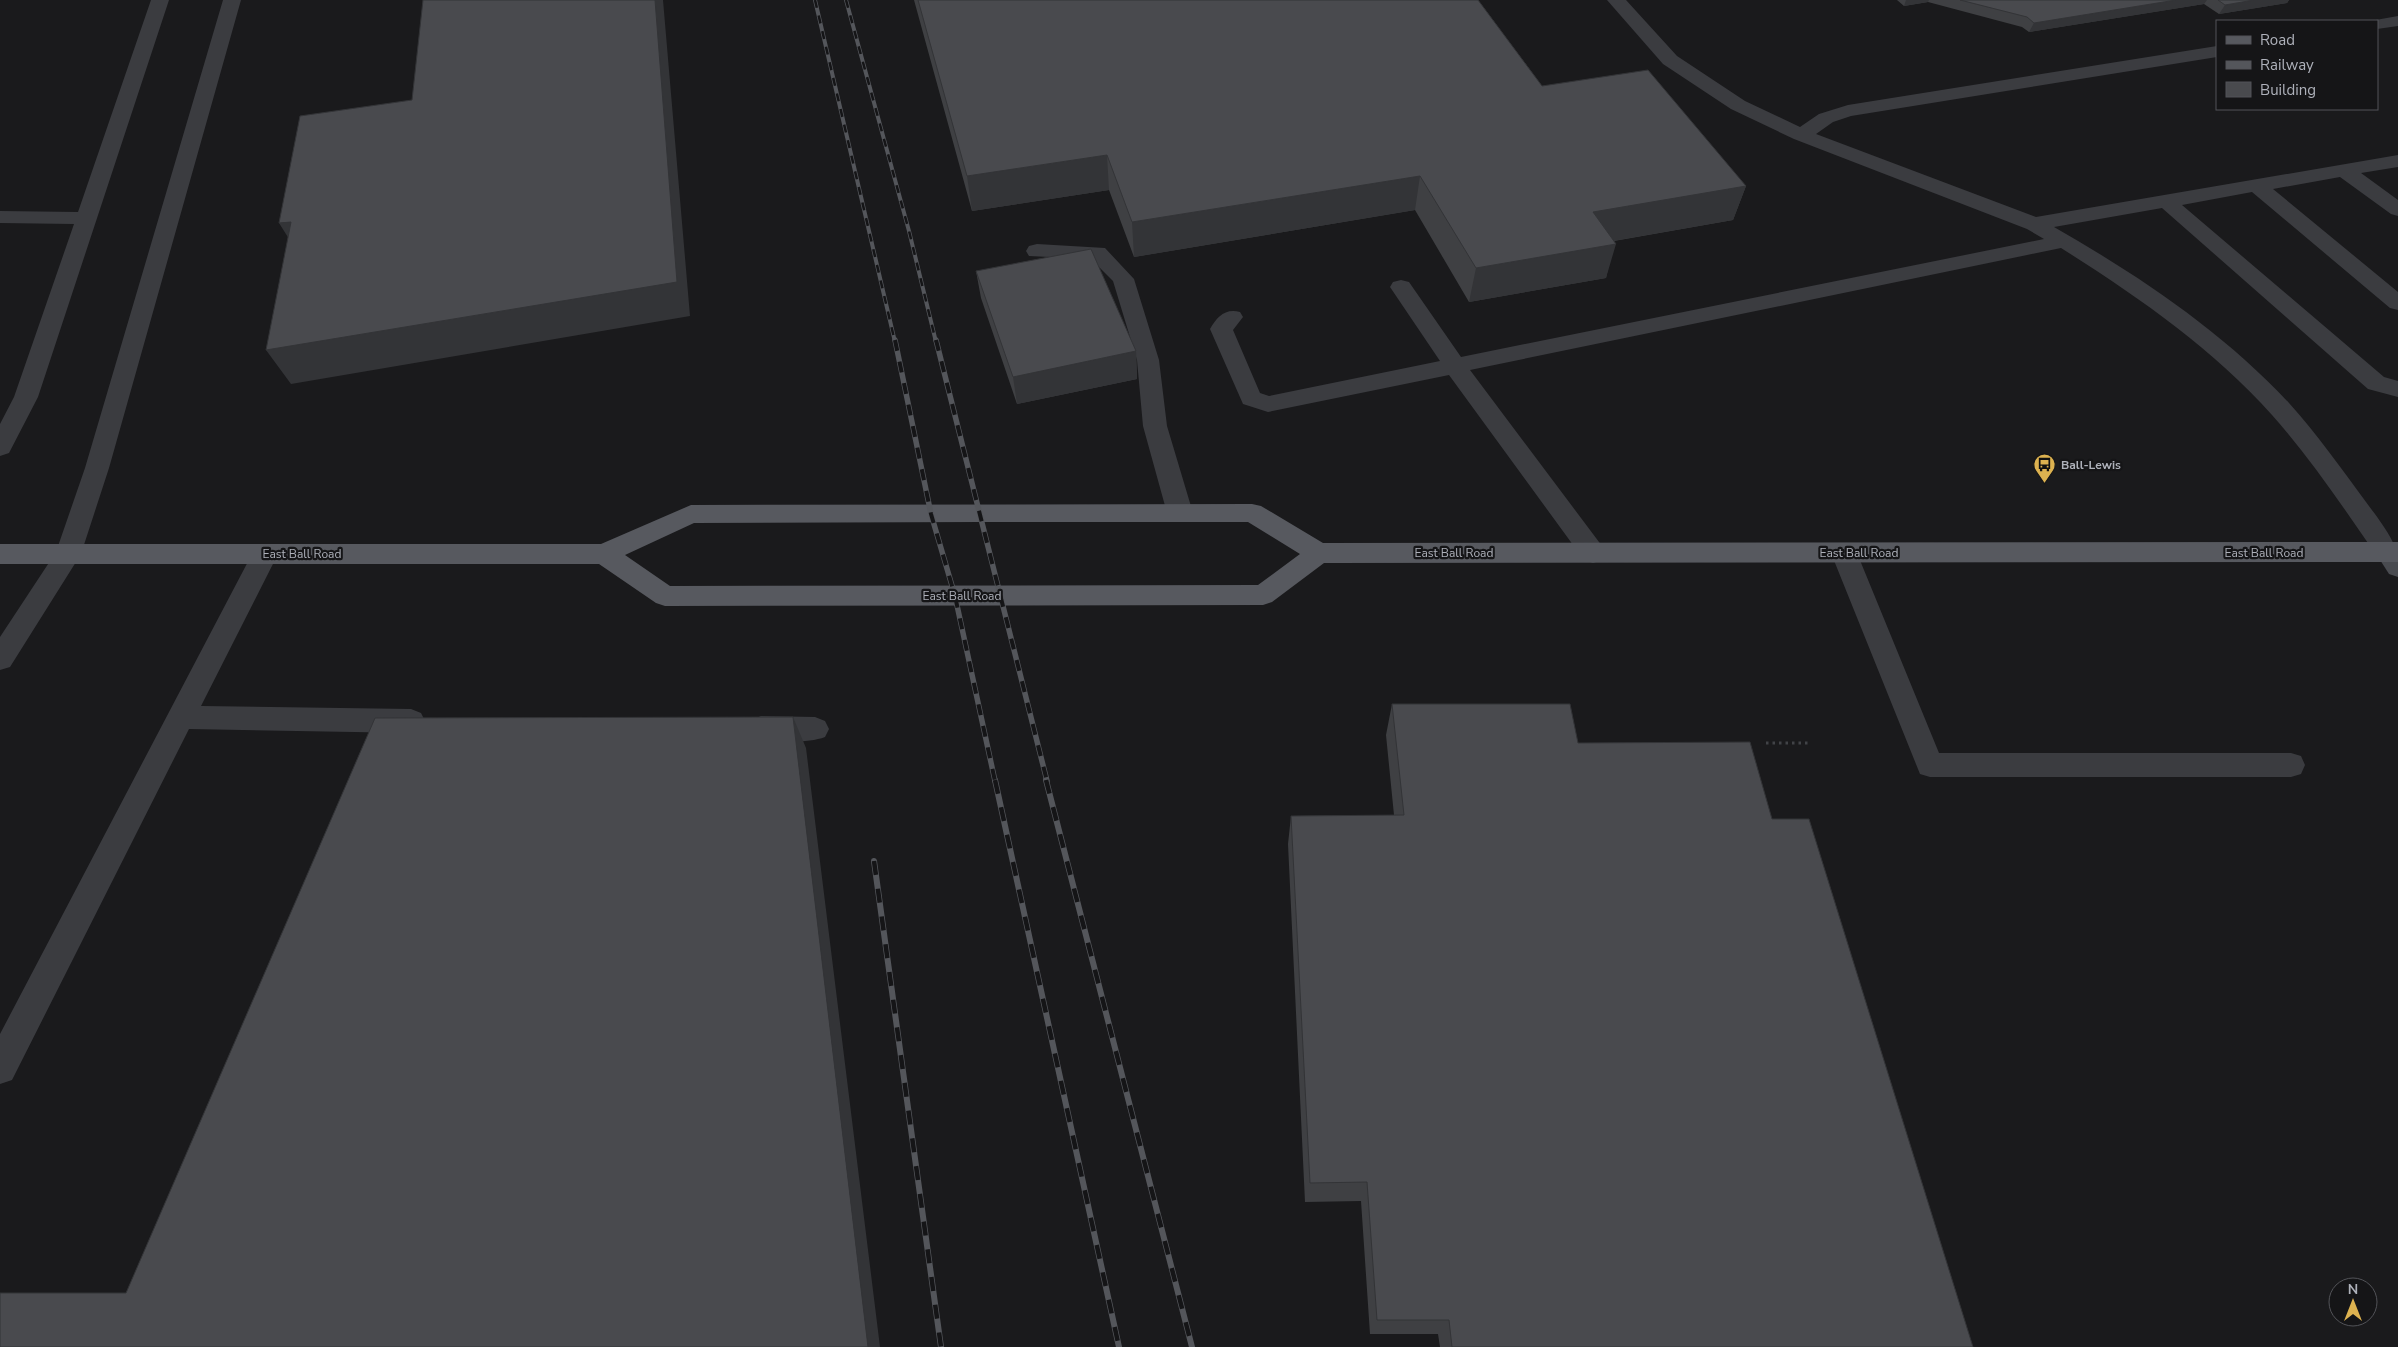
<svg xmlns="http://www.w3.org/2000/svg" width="2398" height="1347" font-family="'Nunito Sans',sans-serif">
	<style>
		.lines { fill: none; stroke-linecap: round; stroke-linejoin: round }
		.path { stroke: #414347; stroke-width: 3; stroke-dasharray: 2.5 4; stroke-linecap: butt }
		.service { fill: #3b3c40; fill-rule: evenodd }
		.secondary { fill: #494b50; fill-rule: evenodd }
		.primary { fill: #57595f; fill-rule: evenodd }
		.rail-far2-casing { stroke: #54565b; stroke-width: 4 }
		.rail-far1-casing { stroke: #54565b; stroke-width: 5.5 }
		.rail-casing { stroke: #54565b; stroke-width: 6 }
		.rail-far2 { stroke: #151517; stroke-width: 2.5; stroke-dasharray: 8; stroke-linecap: butt }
		.rail-far1 { stroke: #151517; stroke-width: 4; stroke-dasharray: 11; stroke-linecap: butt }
		.rail { stroke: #151517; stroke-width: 4.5; stroke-dasharray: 14; stroke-linecap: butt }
		.wall { fill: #3f4043 }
		.shaded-wall { fill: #333437 }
		.building { fill: #494a4e; stroke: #333437 }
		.labels { text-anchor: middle; stroke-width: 4.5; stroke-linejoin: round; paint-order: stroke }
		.poi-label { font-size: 12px; font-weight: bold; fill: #aeb1ba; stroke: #151517; text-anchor: start }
		.street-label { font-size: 12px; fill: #aeb1ba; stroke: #151517 }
	</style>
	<rect width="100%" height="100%" fill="#1a1a1c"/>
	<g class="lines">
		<path class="path" d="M1766,743H1809"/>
		<path class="service" d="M151,0H169L38,397L9,453L0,456V424L14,397L74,224L0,223V211L78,212Z
			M223,0H241L109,468L81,554L10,667L0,670V637L56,552L85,468Z
			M1607,0H1626L1677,56L1745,101L1800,127L1819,114L1848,105L2217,46V57L1851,116L1833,122L1816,134L2036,217L2398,155V167L2361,173L2398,200V216L2391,214L2340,177L2273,189L2398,292V310L2390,308L2252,192L2182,205L2384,377L2398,381V397L2368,389L2162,208L2054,227C2138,275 2222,331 2289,403C2317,434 2341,468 2366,502C2376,516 2398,542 2397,559L2388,562L2379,559C2345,510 2312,460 2272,415C2212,348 2137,296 2061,248L1470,370L1602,546L1606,553L1602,560L1593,563L1584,560L1449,375L1268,412L1243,404L1210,329C1217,317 1225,308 1240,312L1243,317L1233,330L1260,393L1269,396L1440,361L1390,287L1393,282L1401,280L1409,282L1461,357L2044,239L2027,229L1794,139L1731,109L1663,64Z
			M2398,16V26L2377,29V21H2370Z
			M1037,244L1105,248L1134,279L1159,360L1167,426L1193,513L1189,520L1180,522L1171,520L1167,513L1143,426L1137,360L1113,281L1091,259L1029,256L1026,251L1029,246Z
			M1844,543L1853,546L1857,553L1939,753H2291L2301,756L2305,765L2301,774L2291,777H1930L1920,774L1831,553L1835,546Z
			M265,544L274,547L278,554L201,706L411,709L421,713L425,721L421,729L411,733L189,729L12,1080L0,1084V1034L252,554L256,547Z
			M761,716L815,717L825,721L829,729L825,737C807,744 769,743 751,736L747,728L751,720Z"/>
		<path class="secondary" d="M2388,542L2398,546V577L2389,574L2375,552L2379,545Z"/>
		<path class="primary" d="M1252,504L1261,506L1323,543L2398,542V562L1324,563L1272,602L1263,605L665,606L656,603L599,564H0V544H601L691,505ZM980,522H1248L1300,554L1258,585L670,586L625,555L694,523Z"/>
		<defs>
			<path id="rail-far2" d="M815,0L895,342
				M846,0L909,231L936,342"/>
			<path id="rail-far1" d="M895,340L931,514L955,596L995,781
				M936,340L1047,781"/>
			<path id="rail" d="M995,780L1119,1347
				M1046,780L1192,1347
				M874,861L941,1347"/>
		</defs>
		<use href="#rail-far2" class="rail-far2-casing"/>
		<use href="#rail-far1" class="rail-far1-casing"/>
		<use href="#rail" class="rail-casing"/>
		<use href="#rail-far2" class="rail-far2"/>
		<use href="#rail-far1" class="rail-far1"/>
		<use href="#rail" class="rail"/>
	</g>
	<path class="wall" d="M914,0H1478L1542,86L1746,186L1733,220L1614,241L1606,278L1469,302L1415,210L1134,257L1109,190L972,211Z
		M1897,0H2289L2287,3L2219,14L2204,4L2029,32L2022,27L1928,2L1904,6Z
		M976,271L1136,351L1137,379L1017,404L981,298Z
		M1392,704L1578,743L1772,819L1973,1347H1440L1438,1334H1370L1361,1201L1305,1202L1288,844L1291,816L1394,815L1386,735Z"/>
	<path class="shaded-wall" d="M655,0H663L690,316L291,384L266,350Z
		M1906,0H1929L1928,2L1904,6Z
		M2176,0H2207L2204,4L2029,32L2034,23Z
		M2254,0H2289L2287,3L2219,14L2225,5Z
		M1107,155L1109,190L972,211L967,176Z
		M1420,176L1415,210L1134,257L1132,222Z
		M1746,186L1733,220L1584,246L1593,212Z
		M291,222L301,258L279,223Z
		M1616,244L1606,278L1469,302L1476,268Z
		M1136,351L1137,379L1017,404L1013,377Z
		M793,717L806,748L880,1347H868Z"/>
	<path class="building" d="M423,0H655L677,282L266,350L291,222L279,223L300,116L412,100Z
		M918,0H1478L1542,86L1648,70L1746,186L1593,212L1616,244L1476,268L1420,176L1132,222L1107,155L967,176Z
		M1960,0H2176L2034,23L2027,17Z
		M2218,0H2254L2225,5Z
		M1091,249L1136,351L1013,377L976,271Z
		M1392,704H1570L1578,743L1750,742L1772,819H1809L1973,1347H1452L1449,1320H1377L1367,1182L1310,1183L1291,816L1404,815Z
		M793,717L868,1347H0V1293H126L375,718Z"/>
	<defs>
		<symbol id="bus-pin" viewBox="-11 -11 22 30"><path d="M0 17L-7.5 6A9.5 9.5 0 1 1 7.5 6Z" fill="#ddb250" stroke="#151517"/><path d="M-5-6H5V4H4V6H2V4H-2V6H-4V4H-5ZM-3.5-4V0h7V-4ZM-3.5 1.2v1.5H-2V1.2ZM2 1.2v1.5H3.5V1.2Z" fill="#111"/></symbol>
	</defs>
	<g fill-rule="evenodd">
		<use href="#bus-pin" x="2032" y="452" width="25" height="34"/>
	</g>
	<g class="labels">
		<g class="poi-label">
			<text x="2061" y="469">Ball-Lewis</text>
		</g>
		<g class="street-label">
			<text x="1454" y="557">East Ball Road</text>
			<text x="1859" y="557">East Ball Road</text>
			<text x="2264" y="557">East Ball Road</text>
			<text x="302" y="558">East Ball Road</text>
			<text x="962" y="600">East Ball Road</text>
		</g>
	</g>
	<rect x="2216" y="20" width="162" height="90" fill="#151517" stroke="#525358"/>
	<rect x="2226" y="36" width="25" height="8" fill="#57595f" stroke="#525358"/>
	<text x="2260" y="45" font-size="15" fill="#aeb1ba">Road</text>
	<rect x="2226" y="61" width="25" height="8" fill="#54565b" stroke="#525358"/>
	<text x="2260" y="70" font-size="15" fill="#aeb1ba">Railway</text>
	<rect x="2226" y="82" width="25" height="15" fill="#494a4e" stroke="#525358"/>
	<text x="2260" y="95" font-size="15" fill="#aeb1ba">Building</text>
	<g transform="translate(2353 1302)"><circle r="24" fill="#151517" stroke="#525358"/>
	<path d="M0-4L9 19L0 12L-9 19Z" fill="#ddb250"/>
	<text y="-8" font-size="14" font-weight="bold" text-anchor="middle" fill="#aeb1ba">N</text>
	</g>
</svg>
